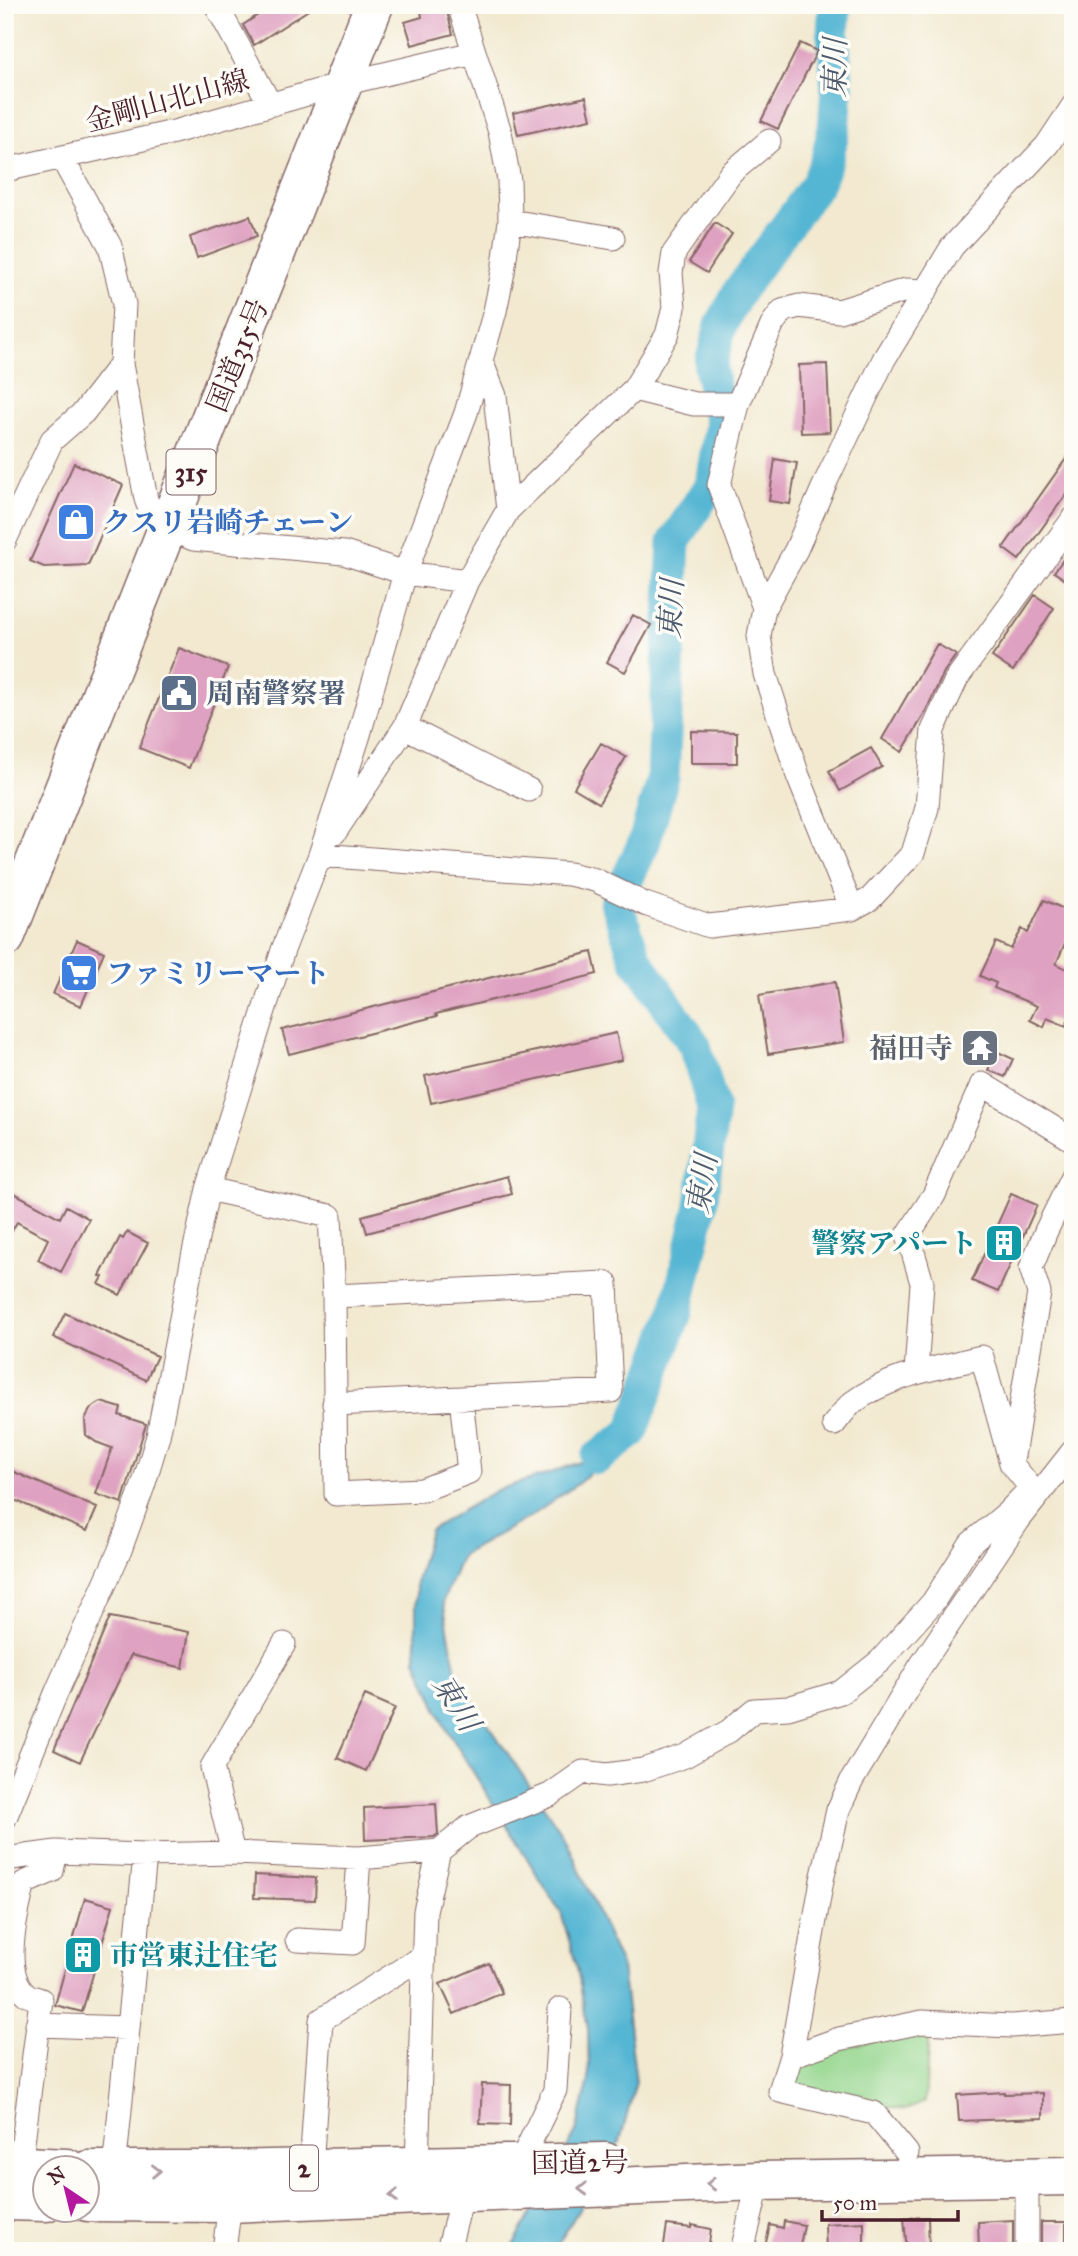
<svg xmlns="http://www.w3.org/2000/svg" width="1078" height="2256" font-family="'IM FELL Great Primer','Noto Serif JP',serif">
	<style>
		.green { fill: #94d68d; stroke: #6f7a5c; stroke-width: 2 }
		.water { fill: #55b6d3; stroke: #506a7f; stroke-width: 2 }
		.lines { fill: none; stroke-linecap: round; stroke-linejoin: round }
		.river { stroke: #55b6d3; stroke-width: 33 }
		.building { fill: #dfa1c1 }
		.street-casing { stroke: #856665; stroke-width: 25 }
		.highway-casing { stroke: #856665; stroke-width: 41 }
		.street { stroke: #fff; stroke-width: 23 }
		.highway { stroke: #fff; stroke-width: 38 }
		.oneway { stroke: #ae9aa0 }
		.labels { text-anchor: middle; stroke-width: 7; stroke-linejoin: round; paint-order: stroke }
		.shield { fill: #fdfcf7; stroke: #806168; stroke-width: 2 }
		.shield-label { font-size: 26px; font-weight: bold; fill: #4a1f2b }
		.street-label { font-size: 28px; fill: #4a1f2b; stroke: #fdfcf7 }
		.shop-label { font-size: 28px; font-weight: bold; fill: #366cbe; stroke: #fdfcf7; text-anchor: start }
		.service-label { font-size: 28px; font-weight: bold; fill: #4e5e75; stroke: #fdfcf7; text-anchor: start }
		.worship-label { font-size: 28px; font-weight: bold; fill: #5b616d; stroke: #fdfcf7; text-anchor: end }
		.culture-label { font-size: 28px; font-weight: bold; fill: #0d838f; stroke: #fdfcf7; text-anchor: end }
		.water-label { font-size: 30px; font-style: italic; fill: #4e5b6e; stroke: #fdfcf7 }
	</style>
	<rect width="100%" height="100%" fill="#fdfcf7"/>
	<filter id="ink" filterUnits="userSpaceOnUse"><feTurbulence type="fractalNoise" baseFrequency=".0143" numOctaves="2"/><feDisplacementMap in="SourceGraphic" scale="14" xChannelSelector="R" yChannelSelector="G"/><feConvolveMatrix kernelMatrix="1 2 1 2 8 2 1 2 1" color-interpolation-filters="sRGB"/></filter>
	<filter id="wash" filterUnits="userSpaceOnUse"><feTurbulence type="fractalNoise" baseFrequency=".00686" numOctaves="4" result="noise"/><feDisplacementMap in="SourceGraphic" scale="28" xChannelSelector="R" yChannelSelector="G"/><feGaussianBlur stdDeviation="1.57" result="paint"/><feColorMatrix in="noise" values="0 0 0 0 0 0 0 0 0 0 0 0 0 0 0 0 0 1.4 0 .05"/><feComposite in="paint" operator="in"/></filter>
	<g filter="url(#wash)">
		<rect width="100%" height="100%" fill="#f2e9d0"/>
		<path class="green" d="M929,2027L925,2102L905,2110L786,2089L793,2060Z"/>
		<path class="water" d="M632,1432L580,1482L533,1515L462,1555L443,1601L457,1678L567,1841L622,1968L636,2082L620,2141L554,2251H510L576,2132L589,2080L588,2029L577,1967L561,1913L444,1725L416,1659V1582L430,1530L497,1490L551,1473L588,1459Z"/>
		<g class="lines">
			<path class="river" d="M597,1458L632,1432L676,1312L701,1205L713,1108L695,1046L636,959L616,903L644,843L663,777L674,542L711,484L721,423L710,367L721,325L739,291L817,184L827,159L834,128L837,88L833,33L835,5"/>
		</g>
		<g id="blocks">
			<path class="building" d="M273,5H316L254,45L243,25Z
				M420,5H445L453,34L412,45L405,22L422,17Z
				M800,43L817,51L778,129L761,121Z
				M586,97L591,119L518,135L513,113Z
				M250,216L257,236L197,258L190,237Z
				M715,223L732,234L707,273L689,262Z
				M827,364L830,432L801,433L799,365Z
				M1073,449V485L1019,560L1003,548Z
				M775,459L797,463L790,504L769,501Z
				M74,463L123,485L88,565L44,567L30,561Z
				M1073,546V585L1054,572Z
				M1035,595L1054,608L1013,671L992,657Z
				M633,615L651,625L625,672L607,662Z
				M937,644L956,655L944,672L925,713L902,752L882,739Z
				M179,648L228,667L189,768L139,748Z
				M691,731L737,732V763H691Z
				M601,743L626,757L599,803L574,788Z
				M871,748L882,767L840,791L829,771Z
				M1044,900L1073,913V925L1056,964L1073,972V1010L1066,1026L1047,1018L1044,1027L1030,1020L1037,1006L994,988L996,983L980,976L996,942L1011,949L1022,929L1028,933Z
				M77,940L104,952L81,1006L53,994Z
				M592,952L597,974L436,1014L437,1016L289,1054L282,1030Z
				M835,982L844,1042L768,1054L759,995Z
				M616,1033L622,1060L431,1103L425,1076Z
				M972,1036L994,1042L990,1059L968,1053Z
				M996,1051L1013,1059L1005,1077L988,1070Z
				M507,1176L512,1194L367,1233L362,1216Z
				M5,1188L60,1218L66,1206L89,1219L61,1272L38,1260L48,1239L17,1222L5,1243Z
				M1011,1194L1037,1205L998,1292L972,1281Z
				M127,1232L148,1243L120,1295L99,1284L103,1277L100,1276L120,1237L123,1239Z
				M65,1313L157,1356L146,1380L53,1337Z
				M101,1402L121,1408L119,1415L146,1424L122,1503L96,1494L112,1448L96,1442L86,1435L85,1419L91,1408Z
				M5,1468L97,1508L87,1531L5,1496Z
				M110,1617L189,1632L183,1668L131,1655L80,1762L54,1750Z
				M365,1695L395,1708L366,1771L337,1758Z
				M436,1804L438,1834L434,1837L365,1840L364,1808Z
				M255,1875L316,1878L315,1900L254,1898Z
				M85,1898L113,1906L82,2012L55,2005Z
				M489,1963L502,1993L454,2014L440,1984Z
				M482,2084L511,2085L510,2125L480,2124Z
				M1004,2092V2094L1043,2093V2118L959,2121L957,2095Z
				M928,2217L929,2251H907L904,2218Z
				M1013,2220V2251H979L978,2222Z
				M784,2221L804,2225L799,2251H764L770,2225L783,2228Z
				M864,2222V2251H826L825,2224Z
				M1041,2222H1066V2251H1041Z
				M667,2225L692,2228V2225L711,2229L708,2251H663Z"/>
		</g>
	</g>
	<g filter="url(#ink)">
		<use href="#blocks" fill-opacity="0" stroke="#856665" stroke-width="2"/>
		<g class="lines">
			<defs>
				<path id="street" d="M216,5L270,104
					M62,158L110,246L124,304L121,364L146,499L149,507L169,529L193,539L344,553L405,573L467,581
					M5,170L174,132L342,84L474,53
					M510,221L613,238
					M481,361L495,396L508,510
					M634,389L694,404H738
					M5,540L52,440L84,412L121,364
					M764,608L719,485L738,404L773,323L782,311L799,306L839,311L906,290L926,291
					M405,727L529,790
					M335,832L405,727L467,581L508,510L634,389L667,335L674,308L671,273L674,253L731,173L769,141
					M320,855L569,874L595,880L645,904L709,926L852,909L870,899L913,853L927,808L933,730L957,678L1073,519
					M852,909L798,776L765,674L759,636L764,608L796,550L827,479L884,359L952,247L1047,145L1073,106
					M208,1189L330,1216L334,1296L336,1494L422,1490L469,1472L461,1398
					M334,1296L606,1283L611,1391L334,1404
					M916,1373L922,1283L908,1235L934,1195L982,1084L1073,1140
					M834,1424C840,1417 845,1409 852,1403C889,1375 938,1368 982,1357L1011,1463L1031,1488L1035,1499
					M1013,1456L1039,1293L1031,1268L1046,1231L1073,1176
					M5,1818L57,1691L120,1550L144,1483L158,1436L193,1257L208,1189L283,950L320,855L358,738L405,573L466,413L495,311L503,272L510,221L509,180L500,132L459,5
					M233,1853L212,1767L284,1644
					M5,1859L56,1852L145,1855L233,1853L359,1858L439,1851L469,1827L550,1795L583,1772L607,1775L643,1770L685,1756L729,1731L754,1710L788,1708L841,1692L880,1661L933,1602L971,1543L1008,1512L1031,1488
					M297,1940L353,1943L359,1858
					M37,2025L127,2028
					M791,2056L839,2039L922,2022L1012,2026L1073,2021
					M907,2153L874,2113L780,2091L791,2056L822,1880L838,1810L852,1780L920,1667L1018,1521L1073,1451
					M20,2166L41,2000C37,1998 29,1997 26,1994C0,1973 17,1911 24,1883L52,1871L56,1852
					M417,2166L425,1911L439,1851
					M512,2167L520,2163L555,2090L560,2009
					M311,2168L321,2020L422,1957
					M114,2171L145,1855
					M224,2251L230,2203
					M448,2251L463,2193L472,2188
					M742,2251L759,2181
					M1027,2251V2176"/>
				<path id="highway" d="M5,938L374,5
					M5,2165L67,2168
					M88,2170H225L605,2162
					M5,2201L46,2202
					M88,2202L230,2203L759,2181L1073,2176"/>
			</defs>
			<use href="#street" class="street-casing"/>
			<use href="#highway" class="highway-casing"/>
			<use href="#street" class="street"/>
			<use href="#highway" class="highway"/>
		</g>
		<defs><path id="oneway-chevron" d="M-2-3.5L2.5 0L-2 3.5" fill="none" stroke-width="1.6" stroke-linecap="round" stroke-linejoin="round" transform="scale(1.75)"/></defs>
		<g class="oneway">
			<use href="#oneway-chevron" transform="translate(156 2171) rotate(-1)"/>
			<use href="#oneway-chevron" transform="translate(711 2184) rotate(178)"/>
			<use href="#oneway-chevron" transform="translate(583 2189) rotate(178)"/>
			<use href="#oneway-chevron" transform="translate(394 2196) rotate(178)"/>
		</g>
	</g>
	<defs>
		<symbol id="shop-square" viewBox="-11 -11 22 22"><rect x="-9" y="-9" width="18" height="18" rx="4" fill="#3f7fe0" stroke="#fdfcf7"/><path d="M-5-2.5h2.3a2.7 3.5 0 0 1 5.4 0H5L5.5 6h-11ZM-1.5-2.5h3a1.5 2.3 0 0 0-3 0Z" fill="#fff"/></symbol>
		<symbol id="civic-square" viewBox="-11 -11 22 22"><rect x="-9" y="-9" width="18" height="18" rx="4" fill="#5c6f8a" stroke="#fdfcf7"/><path d="M-.6-6.5H3V-4.5H.6V-3L4-1V1h2V6H-6V1h2V-1L-.6-3ZM-1.2 2.5V6h2.4V2.5Z" fill="#fff"/></symbol>
		<symbol id="supermarket-square" viewBox="-11 -11 22 22"><rect x="-9" y="-9" width="18" height="18" rx="4" fill="#3f7fe0" stroke="#fdfcf7"/><path d="M-6-5.5h2.5l.6 2H6L4.5 2H-2.5L-4.4-4H-6ZM-1.5 3.2a1.3 1.3 0 1 0 .1 0ZM3 3.2a1.3 1.3 0 1 0 .1 0Z" fill="#fff"/></symbol>
		<symbol id="temple-square" viewBox="-11 -11 22 22"><rect x="-9" y="-9" width="18" height="18" rx="4" fill="#6b7280" stroke="#fdfcf7"/><path d="M0-6L5-2H3V0L6.5 2.5H4V6H1.5V3h-3V6H-4V2.5H-6.5L-3 0V-2H-5Z" fill="#fff"/></symbol>
		<symbol id="building-square" viewBox="-11 -11 22 22"><rect x="-9" y="-9" width="18" height="18" rx="4" fill="#0f9aa8" stroke="#fdfcf7"/><path d="M-4-6H4V6H1V3H-1V6H-4ZM-2.5-4.3h1.7v1.8h-1.7ZM.8-4.3h1.7v1.8H.8ZM-2.5-1h1.7V.8h-1.7ZM.8-1h1.7V.8H.8Z" fill="#fff"/></symbol>
	</defs>
	<g fill-rule="evenodd">
		<use href="#shop-square" x="54" y="500" width="44" height="44"/>
		<use href="#civic-square" x="157" y="671" width="44" height="44"/>
		<use href="#supermarket-square" x="57" y="951" width="44" height="44"/>
		<use href="#temple-square" x="958" y="1026" width="44" height="44"/>
		<use href="#building-square" x="982" y="1221" width="44" height="44"/>
		<use href="#building-square" x="61" y="1933" width="44" height="44"/>
	</g>
	<g class="labels">
		<g class="shield">
			<rect x="166.5" y="449.5" width="49" height="45" rx="5"/>
			<rect x="290" y="2145.5" width="28" height="45" rx="5"/>
		</g>
		<g class="shield-label">
			<text x="191" y="481">315</text>
			<text x="304" y="2177">2</text>
		</g>
		<g class="street-label">
			<text transform="translate(167 100) rotate(-15)" y="10">金剛山北山線</text>
			<text transform="translate(237 355) rotate(-68)" y="10">国道315号</text>
			<text transform="translate(580 2162) rotate(-1)" y="10">国道2号</text>
		</g>
		<g class="shop-label">
			<text x="103" y="532">クスリ岩崎チェーン</text>
			<text x="106" y="983">ファミリーマート</text>
		</g>
		<g class="service-label">
			<text x="206" y="703">周南警察署</text>
		</g>
		<g class="worship-label">
			<text x="953" y="1058">福田寺</text>
		</g>
		<g class="culture-label">
			<text x="977" y="1253">警察アパート</text>
			<text x="110" y="1965" text-anchor="start">市営東辻住宅</text>
		</g>
		<g class="water-label">
			<text transform="translate(835 68) rotate(-89)" y="10">東川</text>
			<text transform="translate(671 609) rotate(-87)" y="10">東川</text>
			<text transform="translate(702 1184) rotate(-81)" y="10">東川</text>
			<text transform="translate(456 1703) rotate(58)" y="10">東川</text>
		</g>
	</g>
	<rect width="1078" height="2256" fill="none" stroke="#fdfcf7" stroke-width="28"/>
	<g transform="translate(66 2189) rotate(325)"><circle r="33" fill="#fdfcf7" stroke="#b5a4a5" stroke-width="2"/>
	<path d="M0-5L12 26L0 18L-12 26Z" fill="#b5179e"/>
	<text y="-10" font-size="19" font-weight="bold" text-anchor="middle" fill="#4a1f2b">N</text>
	</g>
	<path d="M822 2210v10h136v-10" fill="none" stroke="#4a1f2b" stroke-width="3.5"/>
	<text x="833" y="2210" font-size="21" fill="#4a1f2b" stroke="#fdfcf7" stroke-width="5" paint-order="stroke">50 m</text>
</svg>
